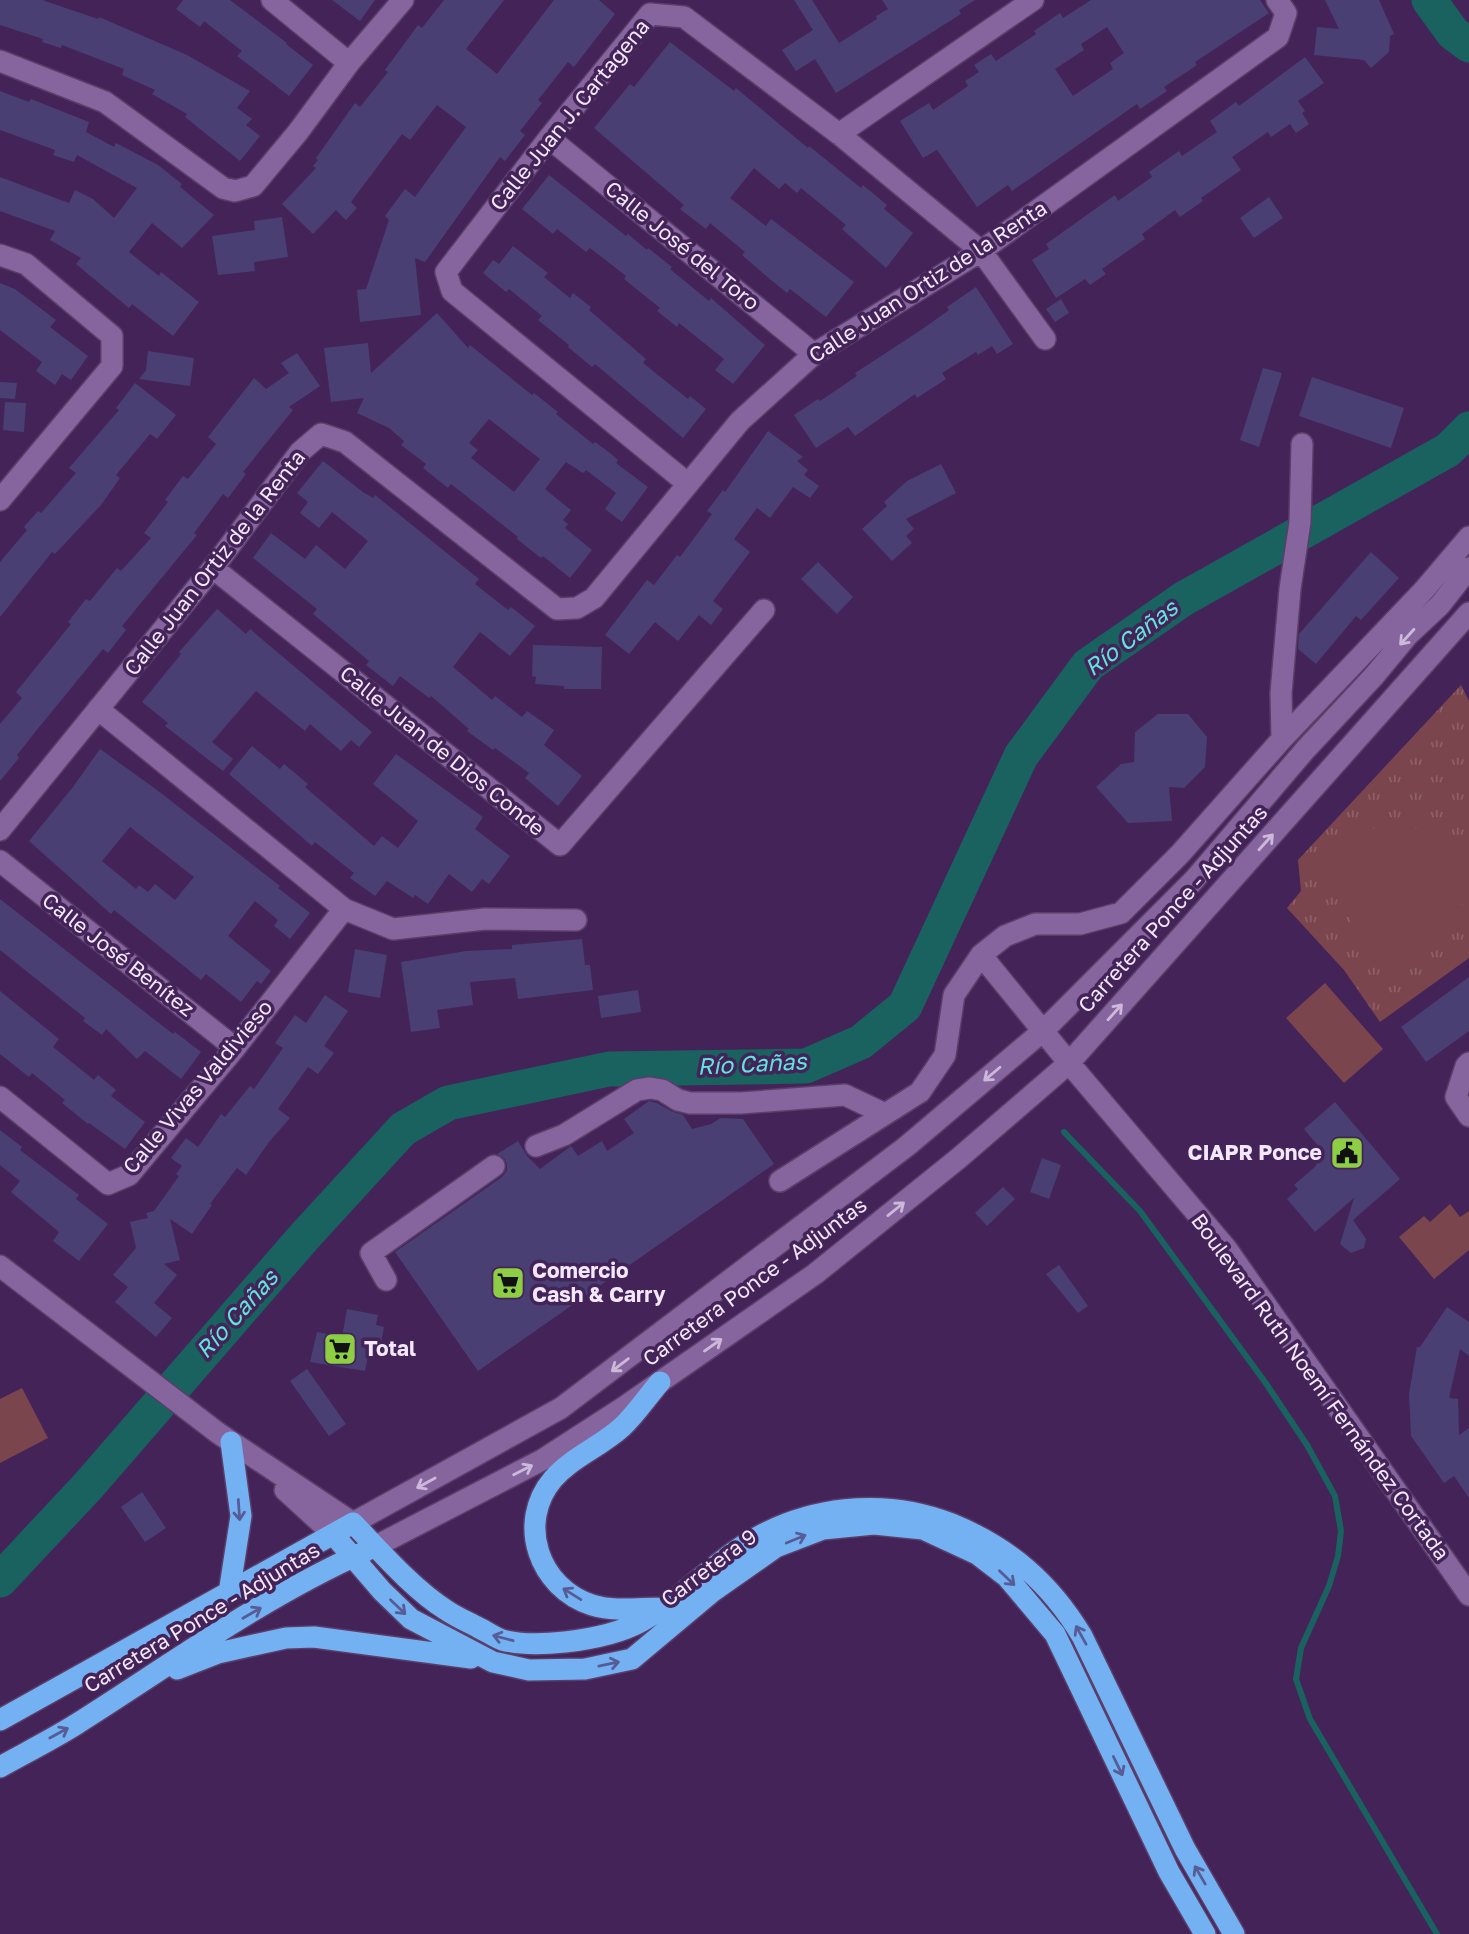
<svg xmlns="http://www.w3.org/2000/svg" width="1469" height="1934" font-family="'Golos Text',sans-serif">
	<style>
		.grass { fill: url(#grass-tufts) }
		.pitch { fill: #7b454d }
		.lines { fill: none; stroke-linecap: round; stroke-linejoin: round }
		.stream { stroke: #19625f; stroke-width: 6 }
		.river { stroke: #19625f; stroke-width: 35 }
		.building { fill: #493f73; fill-rule: evenodd }
		.minor-casing { stroke: #5a3e6a; stroke-width: 24 }
		.highway-casing { stroke: #5a3e6a; stroke-width: 24 }
		.minor { stroke: #86649d; stroke-width: 21 }
		.highway { stroke: #73b1f3; stroke-width: 21 }
		.oneway { stroke: #ccb9da }
		.oneway2 { stroke: #575c96 }
		.labels { text-anchor: middle; stroke-width: 7; stroke-linejoin: round; paint-order: stroke }
		.street-label { font-size: 21px; fill: #f2e7fb; stroke: #442458 }
		.poi-label { font-size: 21px; font-weight: bold; fill: #f2e7fb; stroke: #442458; text-anchor: start }
		.water-label { font-size: 23px; font-style: italic; fill: #5fe4de; stroke: #442458 }
	</style>
	<defs>
		<pattern id="grass-tufts" width="24" height="20" patternUnits="userSpaceOnUse" patternTransform="scale(1.75)"><rect width="24" height="20" fill="#7b454d"/><path d="M3 7l-1-3M5 7V3M7 7l1-3M15 17l-1-3M17 17v-4M19 17l1-3" fill="none" stroke="#8e6068"/></pattern>
	</defs>
	<rect width="100%" height="100%" fill="#442458"/>
	<path class="grass" d="M1461,685L1469,701V958L1380,1022L1344,970L1287,908L1301,891L1298,860Z"/>
	<path class="pitch" d="M1400,826L1427,830L1469,845V898L1390,967L1383,968L1377,964L1313,856C1346,832 1359,829 1400,826Z
		M1325,983L1383,1049L1344,1083L1286,1018Z
		M1450,1204L1460,1217L1469,1211V1250L1434,1279L1399,1237L1424,1216L1430,1222Z
		M22,1388L48,1438L0,1463V1399Z"/>
	<g class="lines">
		<path class="stream" d="M1064,1132L1140,1211L1265,1382L1307,1445L1335,1496L1341,1531L1338,1556L1329,1586L1301,1648L1296,1679L1310,1719L1437,1934"/>
		<path class="river" d="M1429,0L1453,33L1469,45
			M0,1580L88,1486L304,1237L403,1129L448,1103L609,1069L806,1066L861,1042L905,1006L1021,756L1088,665L1183,599L1448,450L1469,429"/>
	</g>
	<path class="building" d="M0,0H42L98,19L99,17L187,55L250,91L237,108L252,119L246,125L260,136L240,161L185,117L187,114L152,94L155,90L122,75L124,69L62,45L61,48L42,42L43,39L0,25Z
		M183,0H230L287,43L286,44L313,65L289,96L237,56L242,51L204,21L200,27L176,9Z
		M332,0H375L360,21Z
		M444,0H504L466,49L497,74L554,0H599L615,14L574,67L568,62L538,100L542,103L520,131L525,135L505,161L500,157L425,262L415,258L421,315L360,322L357,290L366,289L389,220L385,216L405,189L415,197L466,127L437,105L410,140L402,134L351,202L357,208L346,220L336,210L313,234L282,204L316,168L313,166L318,160L316,158L355,103L360,107L388,72L385,70L418,25L422,28Z
		M794,0H812L839,43L877,19L876,16L888,9L882,0H975L959,10L961,14L836,93L815,59L796,71L782,50L813,30Z
		M1091,0H1260L1269,13L1195,62L1197,65L1164,87L1167,91L1140,109L1137,104L1012,191L1008,185L977,207L937,150L923,158L900,121L929,103L933,110L968,86L965,81L979,72L974,65L991,54L996,61L1036,34L1034,31L1060,13L1063,18ZM1107,27L1124,53L1110,63L1113,69L1073,96L1055,69L1084,50L1081,44Z
		M1325,0H1379L1394,34L1390,36L1389,52L1371,68L1364,60L1314,55L1317,27L1339,29Z
		M670,42L734,91L736,88L808,148L809,146L861,188L863,185L887,205L884,209L913,233L886,268L842,229L846,225L801,188L797,193L785,183L779,189L754,168L730,198L766,226L771,219L854,282L826,317L790,289L787,293L771,280L742,255L745,252L710,223L706,229L680,209L684,205L594,128L630,84L634,87Z
		M1305,57L1324,83L1298,101L1305,111L1302,113L1309,124L1296,133L1290,124L1271,137L1268,132L1232,157L1241,170L1201,198L1203,201L1180,217L1175,210L1142,234L1145,239L1102,269L1106,274L1090,285L1085,279L1056,298L1032,260L1049,249L1046,244L1115,195L1118,201L1152,177L1149,172L1179,151L1182,156L1217,132L1210,121L1236,102L1239,106Z
		M0,91L29,102L31,99L89,122L86,132L114,147L116,143L158,165L182,184L180,187L214,215L182,248L152,223L129,252L159,276L161,272L199,302L173,336L132,304L129,308L76,264L81,258L50,240L55,231L0,211V177L69,203L75,190L93,199L114,218L137,188L77,155L74,162L53,155L55,150L0,130Z
		M549,175L626,236L628,234L647,250L648,248L672,267L670,269L709,301L711,298L765,345L733,384L715,370L724,359L679,323L677,327L657,311L660,308L624,279L626,276L590,248L586,252L557,229L553,234L522,209Z
		M1269,197L1283,218L1254,238L1240,218Z
		M282,217L288,257L254,262L255,271L218,275L212,236L255,230L254,221Z
		M513,246L548,273L544,277L570,298L573,293L591,307L589,310L646,359L643,363L688,399L690,396L706,409L683,438L595,364L592,367L568,347L569,345L538,320L542,316L509,289L506,292L483,273L493,260L499,264Z
		M0,283L15,289L56,320L50,327L88,356L71,380L62,374L55,385L36,371L42,362L0,330Z
		M976,287L1013,344L997,354L992,346L978,355L976,352L942,373L946,379L917,398L915,394L855,436L848,427L816,448L794,415L818,399L820,401L857,376L855,373L921,330L949,310L947,307Z
		M1061,299L1069,313L1055,322L1046,309Z
		M437,313L468,348L470,345L532,395L534,393L558,412L556,414L593,444L595,442L610,453L618,460L616,463L648,487L622,522L605,509L616,493L586,470L583,473L566,462L545,489L571,510L563,520L568,524L565,528L592,550L570,578L543,556L541,558L517,539L518,537L451,484L448,488L423,468L426,464L401,445L404,441L389,428L357,413L364,398L331,402L324,348L368,343L371,373ZM489,419L540,459L514,492L471,458L478,450L469,443Z
		M148,351L194,358L190,386L139,379L146,370Z
		M297,353L320,386L289,407L293,410L243,472L246,474L228,498L223,494L194,533L197,535L122,626L126,630L108,653L103,649L36,731L17,755L19,758L0,781V724L22,698L16,692L71,624L68,622L86,599L90,601L117,568L121,571L151,538L144,533L168,502L165,500L183,476L188,479L216,444L208,437L254,378L266,389L289,373L281,363Z
		M1263,368L1282,373L1259,447L1240,440Z
		M1312,377L1404,408L1391,448L1299,416Z
		M0,382L17,383L15,399L0,398Z
		M135,383L176,415L157,439L150,434L116,475L120,478L101,505L55,554L52,552L0,617V562L27,530L24,527L38,511L41,513L76,473L69,468L119,410L116,408Z
		M5,402L26,403L24,432L3,430Z
		M768,431L803,457L797,461L808,470L804,475L819,486L810,498L793,487L770,518L757,508L734,539L750,552L713,601L723,609L711,625L699,615L678,641L655,622L629,654L605,635L647,580L654,585L677,555L680,557L712,514L707,511L723,490L725,492Z
		M323,461L363,492L373,498L375,495L479,579L475,584L508,610L511,607L535,626L510,656L480,632L453,667L492,700L495,696L522,717L527,711L554,730L544,745L582,776L558,806L525,778L529,773L495,748L493,750L467,731L469,729L431,696L429,698L400,676L393,686L366,665L369,661L313,614L317,609L253,558L271,533L305,559L316,545L345,569L368,541L332,512L319,528L300,513L308,502L297,493Z
		M941,464L956,493L906,519L914,529L906,536L912,543L892,561L862,529L887,506L884,502L907,481Z
		M1371,552L1399,578L1361,620L1356,616L1316,664L1298,649L1299,634Z
		M818,562L853,597L837,614L801,579Z
		M217,609L246,634L250,629L372,732L359,747L351,740L341,751L310,724L305,731L256,691L212,742L233,759L223,771L165,726L168,723L142,702L181,654L179,652Z
		M533,645L602,647L601,689H564V686L535,684L536,677L532,676Z
		M1158,714H1188L1207,737L1205,767L1184,788L1169,787L1172,821L1128,823L1096,787L1121,764L1134,762L1135,732Z
		M252,746L280,769L284,764L308,784L305,787L374,846L382,836L398,848L418,821L373,784L396,754L483,817L475,829L510,856L489,884L482,879L472,892L449,874L428,904L415,895L413,898L387,881L375,896L350,878L354,873L315,842L312,846L229,774Z
		M100,749L157,790L280,886L278,888L310,913L290,939L274,926L278,920L255,901L228,936L271,971L261,984L257,981L241,1002L206,974L201,980L114,910L111,914L29,841L73,787ZM130,827L194,877L175,900L155,884L148,892L139,885L136,889L102,861Z
		M0,899L173,1034L175,1032L201,1052L181,1079L145,1051L137,1059L106,1029L102,1035L83,1021L85,1018L0,950Z
		M582,939L585,965H590L593,990L518,999L515,978L470,982L473,1005L437,1010L440,1028L411,1032L401,962L466,951L512,949V945Z
		M355,949L387,955L380,998L348,992Z
		M1469,977V1031L1426,1062L1401,1027Z
		M638,990L641,1012L601,1018L598,996Z
		M0,991L59,1039L53,1047L94,1080L98,1075L116,1090L111,1096L145,1122L125,1149L89,1123L88,1124L62,1103L65,1100L32,1073L29,1077L0,1054Z
		M325,995L348,1011L324,1046L334,1053L318,1074L308,1067L278,1109L290,1118L269,1142L246,1175L237,1168L210,1204L212,1205L192,1234L170,1219L180,1260L164,1264L177,1275L154,1303L172,1318L156,1337L115,1302L128,1287L113,1275L136,1248L130,1222L148,1218L146,1213L154,1211L179,1176L176,1174L182,1166L171,1158L186,1138L198,1147L221,1114L225,1117L250,1086L254,1089L283,1048L275,1043L295,1015L306,1023Z
		M649,1101L657,1103L671,1111L683,1115L692,1129L711,1124L721,1118L743,1119L774,1164L478,1371L395,1252L502,1177L507,1170V1164L504,1158L497,1154L518,1141L527,1156L540,1169L571,1146L578,1156L602,1141L607,1151L634,1133L624,1119Z
		M1335,1102L1400,1179L1353,1220L1366,1239L1364,1248L1351,1253L1340,1244L1354,1198L1315,1232L1287,1199L1298,1189L1294,1185L1316,1166L1319,1147L1304,1129Z
		M0,1130L22,1147L20,1150L79,1195L76,1199L108,1224L79,1261L53,1241L59,1232L11,1192L20,1181L0,1165Z
		M1042,1158L1061,1165L1049,1199L1030,1192Z
		M1003,1187L1015,1199L987,1226L975,1213Z
		M1059,1265L1088,1306L1078,1313L1046,1274Z
		M1447,1307L1469,1322V1356L1460,1349L1449,1398L1458,1399L1459,1435L1469,1428V1498L1454,1476L1444,1483L1411,1436L1409,1394L1417,1347H1420Z
		M347,1309L378,1315L376,1325L384,1327L381,1343L371,1341L365,1371L310,1362L317,1332L342,1337Z
		M307,1369L346,1424L329,1436L290,1381Z
		M142,1492L166,1528L145,1542L121,1507Z"/>
	<g class="lines">
		<defs>
			<path id="minor" d="M272,0L349,63
				M0,61L105,102L223,188L235,191L253,186L298,132L349,63L403,0
				M839,134L1033,0
				M549,138L814,354
				M0,255L26,264L112,336V366L0,500
				M687,483L452,291L446,272L549,138L650,14L684,17L839,134L981,251L1045,339
				M213,568L560,845L764,610
				M98,709L344,909L393,929L485,919L576,920
				M1282,739L1281,693L1290,589L1300,522L1302,444
				M0,830L213,568L300,452L321,434L345,442L557,609L577,608L594,598L740,421L814,354L981,251L1278,37L1286,13L1277,0
				M0,861L235,1048
				M981,955L1069,1063L1226,1248L1469,1595
				M1469,1063L1466,1066L1456,1097L1469,1116
				M0,1097L108,1184L129,1175L235,1048L344,909
				M536,1146L564,1135L637,1090L650,1088L662,1090L678,1100L690,1103H741L845,1095L885,1114
				M780,1181L920,1092L945,1055L954,995L981,955L1005,936L1035,924H1080L1121,913L1180,854L1282,739L1424,590L1469,537
				M0,1266L218,1433L353,1523L561,1408L907,1146L1044,1030L1194,880L1305,750L1374,676L1408,635L1440,605L1469,568
				M386,1280L371,1253L494,1166
				M285,1490L333,1534
				M376,1546L542,1460L624,1407L815,1274L959,1158L1069,1063L1469,613"/>
			<path id="highway" d="M660,1382C647,1397 636,1414 622,1427C600,1447 572,1457 553,1479C516,1523 539,1588 592,1605C614,1612 639,1608 661,1608
				M333,1534L382,1591L411,1619L493,1662L529,1670L585,1669L632,1659L712,1592L776,1547L823,1529L874,1524L923,1529L977,1554L1007,1577L1055,1634L1169,1872L1205,1934
				M229,1593L241,1516L231,1442
				M177,1669L218,1653L286,1638L314,1637L471,1658
				M0,1720L353,1523C380,1551 413,1589 446,1610C456,1617 468,1622 479,1628C486,1631 494,1637 502,1640C521,1645 546,1644 565,1642C591,1639 619,1634 642,1621C679,1601 708,1568 744,1545C806,1506 883,1497 952,1524C1010,1548 1050,1583 1082,1636L1185,1849L1234,1934
				M0,1767C25,1753 51,1740 75,1725C170,1665 263,1597 366,1551"/>
		</defs>
		<use href="#minor" class="minor-casing"/>
		<use href="#highway" class="highway-casing"/>
		<use href="#minor" class="minor"/>
		<use href="#highway" class="highway"/>
	</g>
	<defs><path id="oneway-shaft" d="M-6 0H5M1.5-3L5.5 0L1.5 3" fill="none" stroke-width="1.6" stroke-linecap="round" stroke-linejoin="round" transform="scale(1.75)"/></defs>
	<g class="oneway">
		<use href="#oneway-shaft" transform="translate(1407 637) rotate(132)"/>
		<use href="#oneway-shaft" transform="translate(1266 842) rotate(-48)"/>
		<use href="#oneway-shaft" transform="translate(1115 1012) rotate(-48)"/>
		<use href="#oneway-shaft" transform="translate(992 1074) rotate(140)"/>
		<use href="#oneway-shaft" transform="translate(896 1209) rotate(-39)"/>
		<use href="#oneway-shaft" transform="translate(713 1345) rotate(-35)"/>
		<use href="#oneway-shaft" transform="translate(620 1365) rotate(143)"/>
		<use href="#oneway-shaft" transform="translate(523 1470) rotate(-27)"/>
		<use href="#oneway-shaft" transform="translate(426 1483) rotate(151)"/>
	</g>
	<g class="oneway2">
		<use href="#oneway-shaft" transform="translate(239 1510) rotate(86)"/>
		<use href="#oneway-shaft" transform="translate(796 1539) rotate(-22)"/>
		<use href="#oneway-shaft" transform="translate(1007 1578) rotate(44)"/>
		<use href="#oneway-shaft" transform="translate(572 1594) rotate(-148)"/>
		<use href="#oneway-shaft" transform="translate(398 1607) rotate(44)"/>
		<use href="#oneway-shaft" transform="translate(252 1613) rotate(-30)"/>
		<use href="#oneway-shaft" transform="translate(1081 1635) rotate(-119)"/>
		<use href="#oneway-shaft" transform="translate(503 1638) rotate(-165)"/>
		<use href="#oneway-shaft" transform="translate(609 1664) rotate(-12)"/>
		<use href="#oneway-shaft" transform="translate(59 1733) rotate(-29)"/>
		<use href="#oneway-shaft" transform="translate(1118 1766) rotate(64)"/>
		<use href="#oneway-shaft" transform="translate(1200 1875) rotate(-120)"/>
	</g>
	<defs>
		<symbol id="civic-square" viewBox="-11 -11 22 22"><rect x="-9" y="-9" width="18" height="18" rx="4" fill="#8dce44" stroke="#442458"/><path d="M-.6-6.5H3V-4.5H.6V-3L4-1V1h2V6H-6V1h2V-1L-.6-3ZM-1.2 2.5V6h2.4V2.5Z" fill="#111"/></symbol>
		<symbol id="supermarket-square" viewBox="-11 -11 22 22"><rect x="-9" y="-9" width="18" height="18" rx="4" fill="#8dce44" stroke="#442458"/><path d="M-6-5.5h2.5l.6 2H6L4.5 2H-2.5L-4.4-4H-6ZM-1.5 3.2a1.3 1.3 0 1 0 .1 0ZM3 3.2a1.3 1.3 0 1 0 .1 0Z" fill="#111"/></symbol>
	</defs>
	<g fill-rule="evenodd">
		<use href="#civic-square" x="1328" y="1134" width="38" height="38"/>
		<use href="#supermarket-square" x="489" y="1264" width="38" height="38"/>
		<use href="#supermarket-square" x="321" y="1330" width="38" height="38"/>
	</g>
	<g class="labels">
		<g class="street-label">
			<text transform="translate(570 115) rotate(-51)" y="7">Calle Juan J. Cartagena</text>
			<text transform="translate(682 246) rotate(39)" y="7">Calle José del Toro</text>
			<text transform="translate(928 282) rotate(-33)" y="7">Calle Juan Ortiz de la Renta</text>
			<text transform="translate(215 563) rotate(-52)" y="7">Calle Juan Ortiz de la Renta</text>
			<text transform="translate(442 751) rotate(39)" y="7">Calle Juan de Dios Conde</text>
			<text transform="translate(1173 909) rotate(-48)" y="7">Carretera Ponce - Adjuntas</text>
			<text transform="translate(118 955) rotate(38)" y="7">Calle José Benítez</text>
			<text transform="translate(198 1087) rotate(-50)" y="7">Calle Vivas Valdivieso</text>
			<text transform="translate(755 1282) rotate(-36)" y="7">Carretera Ponce - Adjuntas</text>
			<text transform="translate(1320 1387) rotate(54)" y="7">Boulevard Ruth Noemí Fernández Cortada</text>
			<text transform="translate(709 1568) rotate(-37)" y="7">Carretera 9</text>
			<text transform="translate(202 1618) rotate(-31)" y="7">Carretera Ponce - Adjuntas</text>
		</g>
		<g class="poi-label">
			<text x="1322" y="1160" text-anchor="end">CIAPR Ponce</text>
			<text x="532" y="1278">Comercio<tspan x="532" dy="24">Cash &amp; Carry</tspan></text>
			<text x="364" y="1356">Total</text>
		</g>
		<g class="water-label">
			<text transform="translate(1131 638) rotate(-37)" y="8">Río Cañas</text>
			<text transform="translate(752 1064) rotate(-3)" y="8">Río Cañas</text>
			<text transform="translate(237 1314) rotate(-48)" y="8">Río Cañas</text>
		</g>
	</g>
</svg>
